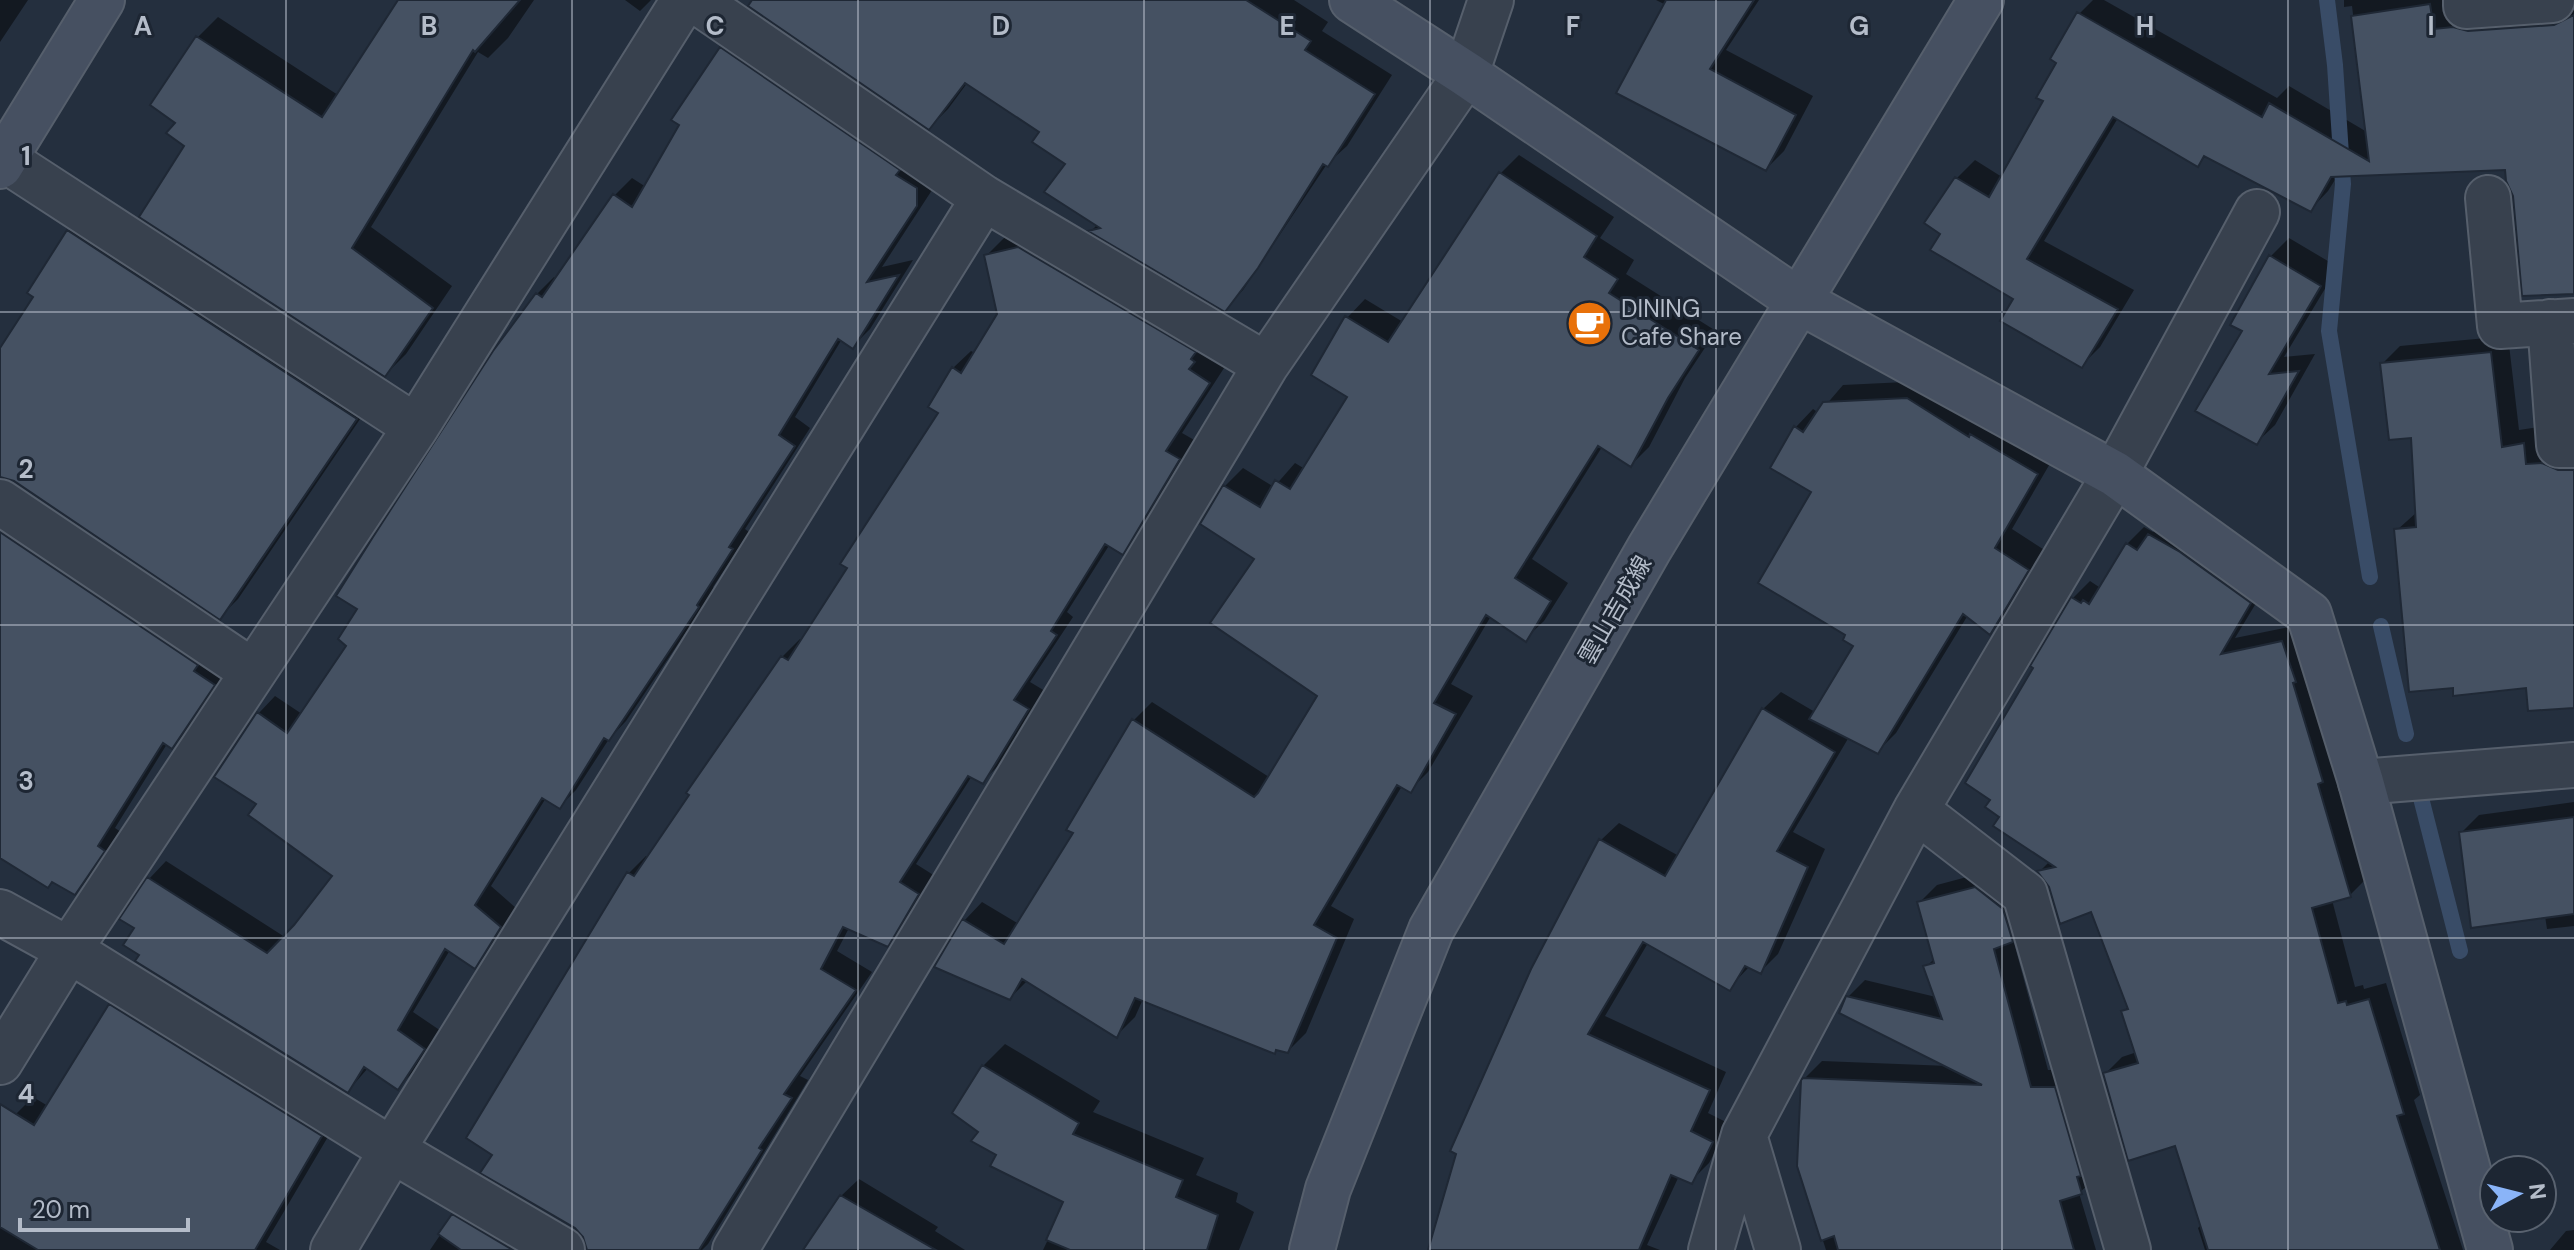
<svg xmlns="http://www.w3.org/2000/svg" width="2574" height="1250" font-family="'DM Sans','Noto Sans JP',sans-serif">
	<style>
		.shadow { fill: #0007 }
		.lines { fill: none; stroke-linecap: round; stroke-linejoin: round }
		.stream { stroke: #394c67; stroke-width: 16 }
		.building { fill: #455162; stroke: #1f2835; stroke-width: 2 }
		.street-casing { stroke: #565f6c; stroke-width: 48 }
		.secondary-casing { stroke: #565f6c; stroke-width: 48 }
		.street { stroke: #38414e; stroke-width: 44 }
		.secondary { stroke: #465061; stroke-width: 44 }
		.grid { fill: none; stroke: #b4bcc9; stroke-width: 2; stroke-opacity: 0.55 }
		.labels { text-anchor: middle; stroke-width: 6; stroke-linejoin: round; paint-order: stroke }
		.poi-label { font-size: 24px; fill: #b4bcc9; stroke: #1d2633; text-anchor: start }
		.street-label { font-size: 24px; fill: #b4bcc9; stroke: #1d2633 }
		.grid-label { font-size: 26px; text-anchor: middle; font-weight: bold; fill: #b4bcc9; stroke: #1d2633; stroke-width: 6; stroke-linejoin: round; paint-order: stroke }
	</style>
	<rect width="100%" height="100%" fill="#242f3e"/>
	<path class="shadow" d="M0,0H28L0,42Z
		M400,0H534L508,38L488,58L478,52L371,227L452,286L406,354L385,375L187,145L178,122L198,37L218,17L338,95Z
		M625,0H651L640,11Z
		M754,0H1294L1328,22L1322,31L1392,75L1347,146L1327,164L1243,290L1225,309L1092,230L1098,224L1068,163L1042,131L968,82L948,109L929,128Z
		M1656,0H1759L1726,50L1813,96L1784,151L1766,169L1666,5Z
		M2093,0H2104L2277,98L2289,86L2367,132L2352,6L2344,7V0H2450L2487,14L2574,8V292L2515,195L2507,168L2338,175L2328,191L2311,209L2207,155L2198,164L2118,118L2044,241L2134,290L2100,347L2082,365L2016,298L1927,222L1957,178L1975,160L2002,177L2046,101L2079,14Z
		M738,31L934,187L882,267L913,260L870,329L853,346L842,339L795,417L810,428L745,529L749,532L713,587L715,589L626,721L609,739L576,790L559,807L546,798L491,886L517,909L492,949L475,966L450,950L413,1012L441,1031L415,1070L398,1087L368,1068L348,1091L142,954L137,927L149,879L166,861L288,939L335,876L259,804L258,714L275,696L302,714L349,645L537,294L554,277L557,279L615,195L632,178L646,187L721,48Z
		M1519,155L1614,217L1600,238L1634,260L1626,274L1716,331L1685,378L1649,447L1631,465L1602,447L1532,559L1568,583L1544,621L1525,639L1491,616L1451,684L1473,696L1428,772L1410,790L1402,786L1331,906L1354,919L1306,1033L1288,1051L1278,1048L1274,1052L1143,999L1135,1017L1117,1035L1028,980L1010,998L964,921L982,902L1019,924L1076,833L1134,720L1152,702L1269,777L1319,696L1225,486L1243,468L1274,487L1295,463L1305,469L1349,396L1347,318L1365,299L1403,322L1501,173Z
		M86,213L373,400L238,599L220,617L15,479L0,475V352L36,296L68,231Z
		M1037,231L1226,365L1182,433L1196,441L1140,535L1123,552L1110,544L1067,612L1073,617L1030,682L1045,691L1000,764L982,782L972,776L916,864L935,876L905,927L887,945L849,928L837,951L872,972L800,1076L808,1080L708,1244L702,1250H589L585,1236L495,1154L629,873L646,856L649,857L782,657L800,639L803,641L850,568L940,412L953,368L971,351L975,353L999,314L986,256L1004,238Z
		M2289,238L2338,267L2284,357L2315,354L2275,425L2256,443L2244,331L2271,256Z
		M2508,336L2519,430L2551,425L2574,450V706L2528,686L2397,530L2417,512L2413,436L2382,364L2400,346Z
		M1926,381L2055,455L2012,529L2046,551L2008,615L1990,633L1968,615L1896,733L1878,751L1849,737L1793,832L1825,849L1778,954L1761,971L1750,966L1729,988L1648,943L1605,1016L1726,1072L1708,1113L1730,1124L1709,1163L1691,1181L1679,1176L1647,1245L1660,1250H1430L1601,840L1619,823L1679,856L1763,709L1781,692L1815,712L1856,645L1848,635L1814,491L1796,427L1813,409L1819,413L1843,385Z
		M0,501L231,666L190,729L172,747L167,744L115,828L121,832L93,875L75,893L0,855Z
		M2167,518L2267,585L2235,638L2299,625L2367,878L2350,895L2332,900L2355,987L2363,985L2364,989L2386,983L2420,1095L2414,1100L2463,1250H2205L2198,1228L2202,1224L2176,1143L2105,1074L2122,1057L2137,1052L2123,1012L2129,1006L2092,909L2051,886L2039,872L2050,861L2002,816L2073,598L2090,581L2099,587L2127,544L2144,527L2153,532Z
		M2574,802V926L2547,929L2545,916L2461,833L2479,815Z
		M1993,870L2029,922L2013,939L2048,1070H2072L2099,1175L2079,1193L2096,1250H1826L1799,1166L1805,1078L1822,1061L1949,1066L1847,998L1865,980L1936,997L1926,967L1935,958L1920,902L1937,885Z
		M128,988L339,1118L266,1242L280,1250H0V1140L16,1114L33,1097L48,1106L110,1005Z
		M1005,1044L1100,1101L1093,1112L1204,1158L1196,1175L1238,1193L1236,1202L1254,1212L1239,1250H1043L1066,1202L998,1154L980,1132L983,1066Z
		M859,1179L938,1227L935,1231L965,1250H805L841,1196Z
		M471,1198L560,1250H430L453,1216Z
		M2574,1230V1250H2550L2566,1231Z"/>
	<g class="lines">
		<path class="stream" d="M2327,0L2335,65L2343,184L2329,331L2370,577
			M2381,626L2406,734
			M2421,798L2460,951"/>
	</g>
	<path class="building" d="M398,0H520L475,52L473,50L352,248L433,308L385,377L139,217L184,146L166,133L175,123L150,105L196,36L322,117Z
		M752,0H1246L1311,41L1305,50L1375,94L1328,167L1323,164L1258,268L1225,312L1088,231L1100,228L1044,192L1065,164L1032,142L1039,132L965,83L929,130L748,6Z
		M1666,0H1754L1710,69L1796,115L1766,171L1616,93Z
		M2430,4L2434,29L2453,27L2468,31L2554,25L2574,15V294L2522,296L2513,196L2506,181L2505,170L2331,177L2311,212L2204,156L2198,167L2113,117L2027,259L2118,309L2082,368L2000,321L2013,299L1930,250L1940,234L1924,223L1955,177L1989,197L2043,101L2036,98L2056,63L2050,59L2077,12L2262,117L2269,103L2369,161L2351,16Z
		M720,47L900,170L896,175L917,188V206L867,282L899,275L853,349L838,339L779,435L795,446L729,547L733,549L697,605L699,607L609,741L604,738L560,809L542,798L475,905L501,927L475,969L445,949L398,1030L425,1049L398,1090L364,1067L348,1093L135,961L139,955L123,945L134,928L119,919L147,877L267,953L294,925L332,876L248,815L256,804L214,777L257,712L287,733L346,646L338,639L357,609L336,596L373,537L493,351L536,293L542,297L613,194L632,207L679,125L671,120Z
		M1499,172L1597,236L1584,257L1618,279L1609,293L1699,350L1668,398L1631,467L1598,446L1515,578L1551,601L1526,642L1486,615L1434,703L1456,714L1411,793L1397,785L1314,925L1337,938L1288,1053L1276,1050L1275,1054L1135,998L1117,1038L1022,979L1010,1000L934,967L962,919L1004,944L1073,833L1066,830L1132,719L1254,797L1258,793L1317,696L1210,623L1254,559L1200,524L1223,485L1260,507L1275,480L1290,489L1347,397L1311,375L1345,316L1388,342Z
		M67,230L357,419L220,620L14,481L0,477V348L33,297L27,293Z
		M1018,247L1196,352L1191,359L1195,362L1189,369L1210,383L1166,451L1180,459L1123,555L1105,544L1051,631L1057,635L1014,700L1029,709L983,784L968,776L900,882L919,894L888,947L843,927L821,969L856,990L784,1094L792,1098L759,1148L762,1150L699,1250H587L583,1237L575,1228L480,1173L492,1155L466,1138L627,872L634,876L689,795L686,793L781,656L788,660L847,568L840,564L938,413L928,407L952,367L961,373L997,314L984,255Z
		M2269,255L2321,286L2269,374L2299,371L2257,445L2195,411L2242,331L2230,325Z
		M2491,352L2502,447L2524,443L2526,464L2542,463L2558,470H2574V708L2528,711L2526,688L2453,696V688L2409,692L2394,529L2416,527L2411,438L2389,440L2380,363Z
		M1907,398L1969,437L1970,434L2038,474L1995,548L2029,570L1990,635L1963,614L1878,754L1809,719L1853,646L1843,640L1845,635L1758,583L1811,492L1770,468L1794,426L1803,432L1823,402Z
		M0,532L198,665L194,671L215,685L172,749L163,743L98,846L105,851L75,895L52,882L48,888L0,858Z
		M2148,534L2180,552L2251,603L2221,654L2282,641L2296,682L2293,683L2323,782L2318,784L2351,897L2312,908L2338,1003L2346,1001L2347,1005L2369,999L2404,1114L2397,1116L2440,1250H2208L2175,1146L2128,1161L2103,1073L2138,1063L2121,1011L2128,1009L2091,912L2060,924L2049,887L2037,871L2055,867L1993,826L1999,817L1985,807L1990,800L1965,783L2033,668L2030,666L2071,597L2081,603L2083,600L2089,604L2126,543L2137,550Z
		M1762,708L1835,752L1777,851L1808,867L1761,974L1745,966L1730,991L1643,942L1588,1034L1710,1090L1691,1131L1713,1142L1692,1184L1671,1175L1639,1250H1428L1456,1154L1450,1151L1531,969L1599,839L1665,876Z
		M2574,817V914L2471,928L2459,832Z
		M1975,887L2003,909L2013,942L1994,949L2031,1087H2055L2081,1176L2077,1177L2082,1194L2060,1201L2074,1250H1838L1834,1236L1821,1241L1797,1166L1801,1080L1803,1078L1982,1085L1839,1013L1846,996L1942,1019L1923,966L1934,963L1917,902Z
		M109,1004L322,1136L255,1250H38L0,1227V1104L34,1125Z
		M982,1065L1079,1123L1073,1134L1183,1180L1176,1197L1218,1215L1207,1250H1070L1046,1240L1063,1202L990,1166L996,1155L971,1141L978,1132L952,1113Z
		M840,1195L936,1250H803Z
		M452,1214L513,1250H461L438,1234Z"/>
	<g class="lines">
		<defs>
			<path id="street" d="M695,0L984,198L1266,365
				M2466,0V6L2552,0
				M4,159L416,427
				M2488,198L2500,326L2574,321
				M2550,322L2559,445H2574
				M0,502L253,672
				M2361,782L2574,765
				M1916,810L2025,894L2128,1250
				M0,912L69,950L392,1150L562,1250
				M0,1062L69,950L416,427L684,0
				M1744,1135L1778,1250
				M333,1250L392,1150L984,198
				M735,1250L1266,365L1466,74L1491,0
				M1711,1250L1744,1135L1916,810L2115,474L2257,212"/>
			<path id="secondary" d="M1352,0L1466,74L1799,301L2115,474L2309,614L2361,782L2490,1250
				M0,166L102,0
				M1312,1250L1328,1189L1431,930L1649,549L1981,0"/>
		</defs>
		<use href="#street" class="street-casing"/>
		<use href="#secondary" class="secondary-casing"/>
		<use href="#street" class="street"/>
		<use href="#secondary" class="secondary"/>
	</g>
	<path class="grid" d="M286,0V1250M572,0V1250M858,0V1250M1144,0V1250M1430,0V1250M1716,0V1250M2002,0V1250M2288,0V1250M0,312H2574M0,625H2574M0,938H2574"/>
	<defs>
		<symbol id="cafe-disc" viewBox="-11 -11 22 22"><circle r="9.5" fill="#e8710a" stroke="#1d2633"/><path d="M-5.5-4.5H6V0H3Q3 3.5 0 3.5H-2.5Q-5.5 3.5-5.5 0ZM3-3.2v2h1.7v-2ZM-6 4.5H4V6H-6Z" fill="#fff"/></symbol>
	</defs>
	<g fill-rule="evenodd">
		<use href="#cafe-disc" x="1564" y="298" width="51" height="51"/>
	</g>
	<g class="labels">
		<g class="poi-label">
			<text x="1621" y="317">DINING<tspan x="1621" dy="28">Cafe Share</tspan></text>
		</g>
		<g class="street-label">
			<text transform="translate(1615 610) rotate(-60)" y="8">雲山吉成線</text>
		</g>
	</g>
	<g class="grid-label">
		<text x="143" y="35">A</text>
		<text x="429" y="35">B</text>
		<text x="715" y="35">C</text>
		<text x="1001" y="35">D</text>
		<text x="1287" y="35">E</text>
		<text x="1573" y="35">F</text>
		<text x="1859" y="35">G</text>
		<text x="2145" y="35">H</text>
		<text x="2431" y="35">I</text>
		<text x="26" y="165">1</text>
		<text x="26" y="478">2</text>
		<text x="26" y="790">3</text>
		<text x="26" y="1103">4</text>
	</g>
	<g transform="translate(2518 1194) rotate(83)"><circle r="38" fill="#1d2633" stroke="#59626f" stroke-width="2"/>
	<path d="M0-6L14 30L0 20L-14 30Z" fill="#8ab4f8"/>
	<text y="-12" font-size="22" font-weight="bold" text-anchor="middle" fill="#b4bcc9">N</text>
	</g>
	<path d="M20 1218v12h168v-12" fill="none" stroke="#b4bcc9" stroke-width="4"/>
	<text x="32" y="1218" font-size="24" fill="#b4bcc9" stroke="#1d2633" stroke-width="6" paint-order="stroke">20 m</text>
</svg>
